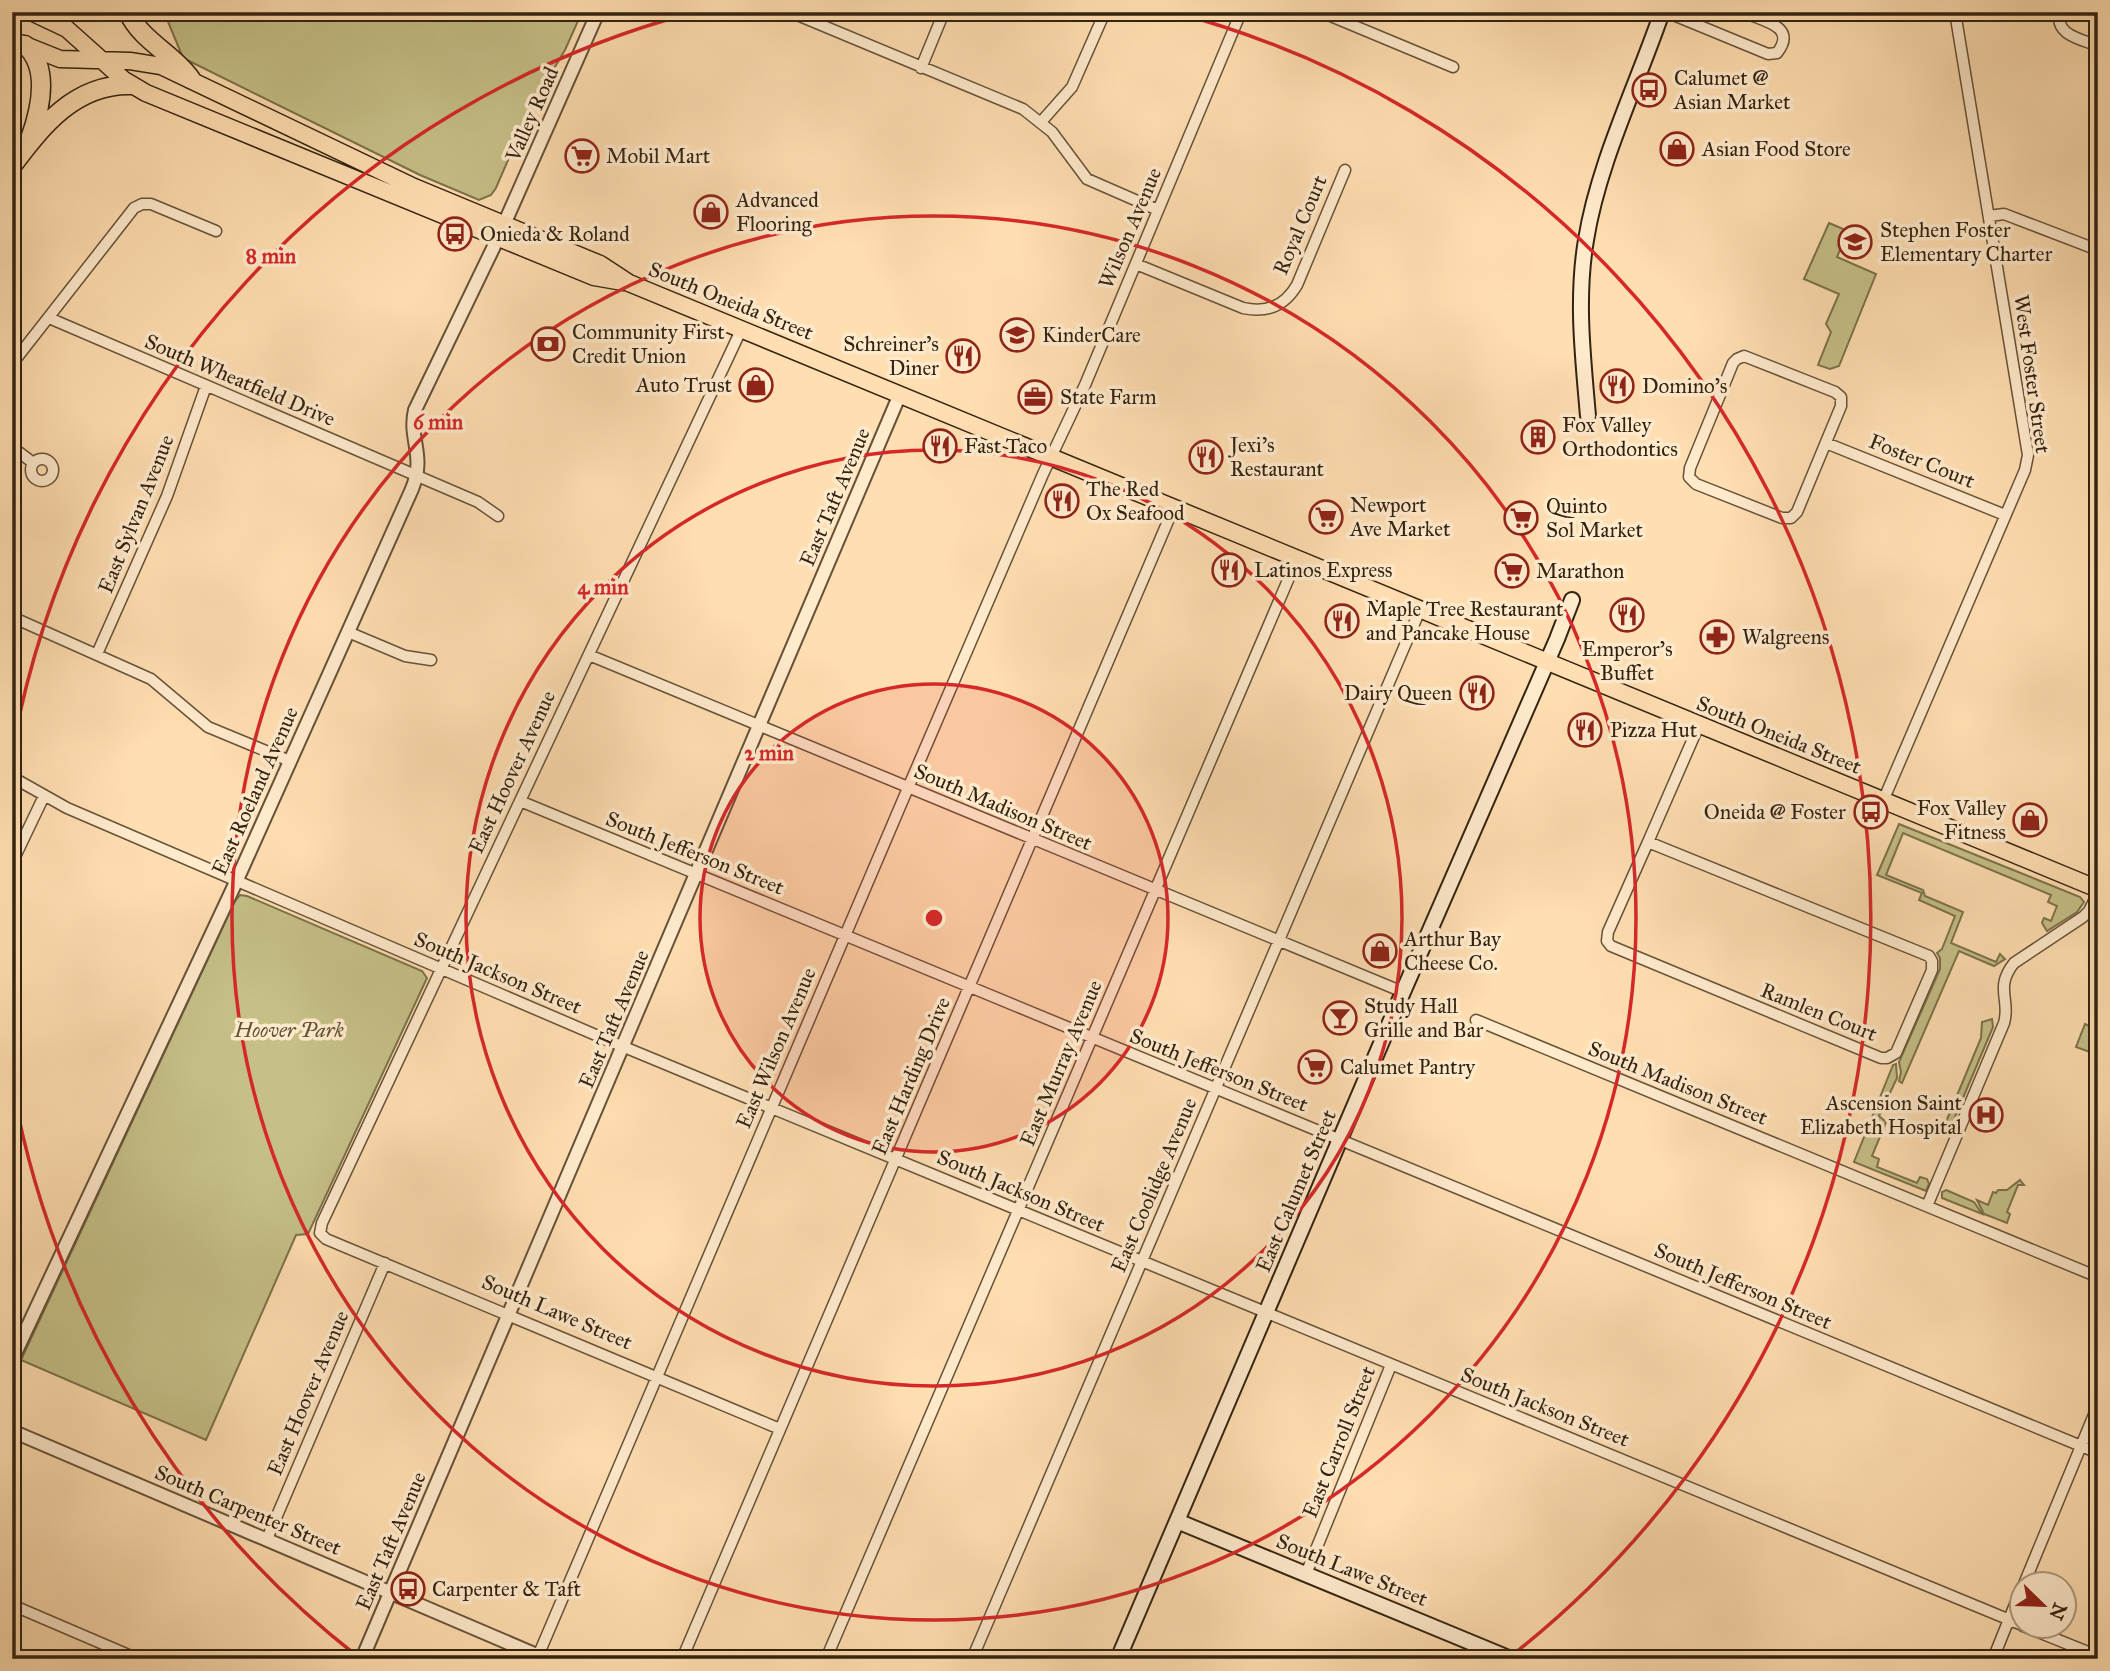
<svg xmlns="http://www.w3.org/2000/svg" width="2110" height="1671" font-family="'IM FELL Great Primer',serif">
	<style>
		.green { fill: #c6c088; stroke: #7c724c; stroke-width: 2 }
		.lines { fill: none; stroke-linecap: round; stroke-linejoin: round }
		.minor-casing { stroke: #665239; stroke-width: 13 }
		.tertiary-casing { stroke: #665239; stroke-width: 16 }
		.secondary-casing { stroke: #332311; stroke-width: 18 }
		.primary-casing { stroke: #332311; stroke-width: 19 }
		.trunk-casing { stroke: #332311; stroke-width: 19 }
		.motorway-casing { stroke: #332311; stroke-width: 21 }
		.minor { stroke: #ffeacc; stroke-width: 10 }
		.tertiary { stroke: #ffeacc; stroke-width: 12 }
		.secondary { stroke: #ffeacc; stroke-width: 14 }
		.primary { stroke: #ffdeb1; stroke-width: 16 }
		.trunk { stroke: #ffdeb1; stroke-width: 16 }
		.motorway { stroke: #ffdeb1; stroke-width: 18 }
		.ring { fill: none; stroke: #d62828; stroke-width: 3.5 }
		.labels { text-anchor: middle; stroke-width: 7; stroke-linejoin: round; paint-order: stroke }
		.poi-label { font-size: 21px; fill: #332311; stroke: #ffeacc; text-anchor: start }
		.street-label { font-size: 21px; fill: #332311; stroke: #ffeacc }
		.park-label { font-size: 21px; font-style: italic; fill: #5f5235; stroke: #ffeacc }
		.centre { fill: #d62828; stroke: #ffeacc; stroke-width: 3.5 }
		.ring-label { font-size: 21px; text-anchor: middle; font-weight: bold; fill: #d62828; stroke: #ffeacc; stroke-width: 7; stroke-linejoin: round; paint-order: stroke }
	</style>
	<rect width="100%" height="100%" fill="#ffdeb1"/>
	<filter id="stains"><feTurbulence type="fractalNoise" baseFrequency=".00286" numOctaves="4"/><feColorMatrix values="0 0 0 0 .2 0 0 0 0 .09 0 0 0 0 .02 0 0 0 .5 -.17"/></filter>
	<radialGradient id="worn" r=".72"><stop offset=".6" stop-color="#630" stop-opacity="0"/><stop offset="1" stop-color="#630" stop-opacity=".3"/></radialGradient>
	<path class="green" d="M164,12H582L565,50L531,107L496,188L491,195L479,200L420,175L183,58Z
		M1829,223L1848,231L1837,257L1876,274L1839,366L1830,369L1818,365L1831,332L1826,324L1839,294L1804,279Z
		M1899,824L2080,897L2084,902L2077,912L2047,931L2042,923L2044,918L2051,921L2057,906L2048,902L2051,895L1903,833L1886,875L1923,890L1925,896L1963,912L1951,943L1996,962L2000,954L2005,959L1994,966L1959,951L1902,1083L1899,1081L1901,1072L1899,1062L1940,969V958L1937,953L1942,949L1955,916L1919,900L1922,893L1877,875Z
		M240,895L247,896L422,971L427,978L308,1234L296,1235L206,1440L21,1360L235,901Z
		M1992,1019L1993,1027L1949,1131L1943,1129L1981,1038L1982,1022Z
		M2085,1024L2098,1030V1055L2076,1047Z
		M1896,1064L1897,1078L1879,1116L1886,1122L1872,1156L1879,1159L1877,1167L1917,1183L1920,1177L1927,1179L1929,1184L1926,1191L1854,1162L1893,1065Z
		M2020,1180L2024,1185H2018L2007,1212L2010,1214L2007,1223L1984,1214L1977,1200L1988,1205L1993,1192L1996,1193L1998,1190H2007Z
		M1946,1190L1974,1202L1982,1214L1942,1198V1192Z"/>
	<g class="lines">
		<defs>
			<path id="minor" d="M790,12L1023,109L1052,132L1087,179L1158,210
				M1321,12L1453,67
				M1666,12L1768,54L1777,53C1798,26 1763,21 1743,12
				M2060,12C2054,35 2081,39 2098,46
				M921,68L944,12
				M1041,122L1072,87L1105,12
				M1989,216L2004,214L2098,250
				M1136,264L1243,308C1266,313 1284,307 1297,285L1345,170
				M49,318L478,502L498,516
				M742,328L322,1223L320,1233L326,1239L780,1429
				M1744,356L1835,392L1841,397V406L1797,512L1791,518H1782L1696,484L1689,477L1690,468L1733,363L1737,359Z
				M12,364L134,208L142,204H151L216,231
				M1826,443L2005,515
				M12,447L32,462
				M31 470a11 11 0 1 1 22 0a11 11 0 1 1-22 0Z
				M12,617L151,679L208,727L290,761
				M348,632L405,656L431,660
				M97,654L167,496L206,386
				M589,655L1403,992
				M12,777L67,808L612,1042L2022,1625
				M520,801L2098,1453
				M1883,801L2025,470L2028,455L1955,12
				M1648,842L1929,956L1932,961V970L1896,1053L1887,1058H1881L1611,946L1607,941L1608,932Z
				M1648,842L1699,725
				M12,863L44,796
				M1476,1020L2098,1277
				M1927,1206L2004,1023C2011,1000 1994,988 2014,963L2083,917L2089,911L2098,893
				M267,1539L385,1263
				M1306,1574L1391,1365
				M2024,1584L2098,1405
				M12,1605L138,1659
				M2023,1626L2098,1656
				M538,1656L908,788L1043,474L1085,385L1241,12
				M682,1659L1174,507
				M826,1659L1297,559
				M972,1659L1420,610
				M1993,1659L2022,1587"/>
			<path id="tertiary" d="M12,1360L236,882L412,489C426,455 408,439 415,410L498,238L598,12
				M12,1431L546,1659
				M362,1659L900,394"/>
			<path id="secondary" d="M1588,416C1583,357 1576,299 1586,240C1598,164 1637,85 1662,12
				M1177,1521L1511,1659
				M1118,1659L1403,992L1557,639L1572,600"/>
			<path id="primary" d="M31,12L67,29L124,80L146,93L594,277L623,282
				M25,45L60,59L130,61L161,66L414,187L600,264L629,283L2098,889"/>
			<path id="trunk" d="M12,40L25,45"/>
			<path id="motorway" d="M128,12C142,42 173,53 191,79
				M25,45C51,68 40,111 30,139
				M12,166C42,126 75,84 130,85"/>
		</defs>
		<use href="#minor" class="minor-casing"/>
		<use href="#tertiary" class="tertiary-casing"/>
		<use href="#secondary" class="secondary-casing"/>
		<use href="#primary" class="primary-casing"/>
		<use href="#trunk" class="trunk-casing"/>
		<use href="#motorway" class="motorway-casing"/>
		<use href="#minor" class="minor"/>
		<use href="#tertiary" class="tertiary"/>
		<use href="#secondary" class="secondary"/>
		<use href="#primary" class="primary"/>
		<use href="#trunk" class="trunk"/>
		<use href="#motorway" class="motorway"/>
	</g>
	<circle cx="934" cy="918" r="234" fill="#d62828" fill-opacity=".12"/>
	<g class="ring">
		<circle cx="934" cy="918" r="234"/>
		<circle cx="934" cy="918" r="468"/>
		<circle cx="934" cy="918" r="702"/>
		<path d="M357 1656A937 937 0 0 1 13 1089M13 747A937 937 0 0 1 691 13M1177 13A937 937 0 0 1 1511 1656"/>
	</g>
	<defs>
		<symbol id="bus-ring" viewBox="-11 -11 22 22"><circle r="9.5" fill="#ffeacc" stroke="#8f2418" stroke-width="1.5"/><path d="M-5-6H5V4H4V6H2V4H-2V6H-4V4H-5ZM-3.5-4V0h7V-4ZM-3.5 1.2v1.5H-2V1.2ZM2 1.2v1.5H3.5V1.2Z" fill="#8f2418"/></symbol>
		<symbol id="shop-ring" viewBox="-11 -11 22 22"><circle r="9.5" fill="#ffeacc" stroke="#8f2418" stroke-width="1.5"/><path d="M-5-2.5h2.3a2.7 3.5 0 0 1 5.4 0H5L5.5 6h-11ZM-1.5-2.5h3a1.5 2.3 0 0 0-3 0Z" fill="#8f2418"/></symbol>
		<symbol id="supermarket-ring" viewBox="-11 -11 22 22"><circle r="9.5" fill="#ffeacc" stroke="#8f2418" stroke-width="1.5"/><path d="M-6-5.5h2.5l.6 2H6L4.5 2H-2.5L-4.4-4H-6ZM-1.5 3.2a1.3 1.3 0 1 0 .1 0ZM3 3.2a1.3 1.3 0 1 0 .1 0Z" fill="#8f2418"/></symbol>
		<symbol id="school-ring" viewBox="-11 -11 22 22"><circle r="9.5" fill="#ffeacc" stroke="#8f2418" stroke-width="1.5"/><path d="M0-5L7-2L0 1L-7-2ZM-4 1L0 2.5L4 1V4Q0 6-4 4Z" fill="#8f2418"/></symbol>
		<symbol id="bank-ring" viewBox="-11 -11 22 22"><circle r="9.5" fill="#ffeacc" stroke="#8f2418" stroke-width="1.5"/><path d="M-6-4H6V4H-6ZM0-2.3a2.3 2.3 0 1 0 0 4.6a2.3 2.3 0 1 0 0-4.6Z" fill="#8f2418"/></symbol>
		<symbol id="restaurant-ring" viewBox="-11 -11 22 22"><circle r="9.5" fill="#ffeacc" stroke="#8f2418" stroke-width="1.5"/><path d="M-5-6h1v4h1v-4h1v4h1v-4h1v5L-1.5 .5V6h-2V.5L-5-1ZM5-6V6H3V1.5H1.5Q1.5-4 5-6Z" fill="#8f2418"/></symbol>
		<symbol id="office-ring" viewBox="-11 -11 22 22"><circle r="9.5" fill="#ffeacc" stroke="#8f2418" stroke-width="1.5"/><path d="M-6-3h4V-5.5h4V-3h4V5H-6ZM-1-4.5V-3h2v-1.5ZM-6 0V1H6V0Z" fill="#8f2418"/></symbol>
		<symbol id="building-ring" viewBox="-11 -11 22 22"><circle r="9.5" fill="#ffeacc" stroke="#8f2418" stroke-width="1.5"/><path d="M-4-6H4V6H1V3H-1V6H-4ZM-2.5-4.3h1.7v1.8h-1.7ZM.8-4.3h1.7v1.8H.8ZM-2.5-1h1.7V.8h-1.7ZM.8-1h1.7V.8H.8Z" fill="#8f2418"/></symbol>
		<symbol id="pharmacy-ring" viewBox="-11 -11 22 22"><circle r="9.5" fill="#ffeacc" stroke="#8f2418" stroke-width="1.5"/><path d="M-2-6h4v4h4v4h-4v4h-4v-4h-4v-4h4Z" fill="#8f2418"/></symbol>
		<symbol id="bar-ring" viewBox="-11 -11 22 22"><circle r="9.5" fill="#ffeacc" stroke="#8f2418" stroke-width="1.5"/><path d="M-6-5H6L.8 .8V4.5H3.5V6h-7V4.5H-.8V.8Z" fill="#8f2418"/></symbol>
		<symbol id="hospital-ring" viewBox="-11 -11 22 22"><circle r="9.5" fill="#ffeacc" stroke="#8f2418" stroke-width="1.5"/><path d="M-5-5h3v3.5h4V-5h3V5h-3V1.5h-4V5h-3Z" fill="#8f2418"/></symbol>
	</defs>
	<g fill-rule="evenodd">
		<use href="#bus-ring" x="1630" y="71" width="38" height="38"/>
		<use href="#shop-ring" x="1658" y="130" width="38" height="38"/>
		<use href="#supermarket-ring" x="563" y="137" width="38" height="38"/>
		<use href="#shop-ring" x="692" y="193" width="38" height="38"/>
		<use href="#bus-ring" x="436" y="215" width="38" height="38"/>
		<use href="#school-ring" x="1836" y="223" width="38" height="38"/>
		<use href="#school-ring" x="998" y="316" width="38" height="38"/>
		<use href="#bank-ring" x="529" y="325" width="38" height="38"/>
		<use href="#restaurant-ring" x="944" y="337" width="38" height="38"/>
		<use href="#shop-ring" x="737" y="366" width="38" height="38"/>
		<use href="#restaurant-ring" x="1598" y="367" width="38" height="38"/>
		<use href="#office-ring" x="1016" y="378" width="38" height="38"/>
		<use href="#building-ring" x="1519" y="418" width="38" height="38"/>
		<use href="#restaurant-ring" x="921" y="427" width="38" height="38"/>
		<use href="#restaurant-ring" x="1187" y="438" width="38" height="38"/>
		<use href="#restaurant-ring" x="1043" y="482" width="38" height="38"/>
		<use href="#supermarket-ring" x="1307" y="498" width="38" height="38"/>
		<use href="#supermarket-ring" x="1502" y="499" width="38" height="38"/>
		<use href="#restaurant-ring" x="1210" y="551" width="38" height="38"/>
		<use href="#supermarket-ring" x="1493" y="552" width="38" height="38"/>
		<use href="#restaurant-ring" x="1608" y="596" width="38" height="38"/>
		<use href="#restaurant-ring" x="1323" y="602" width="38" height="38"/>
		<use href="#pharmacy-ring" x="1698" y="618" width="38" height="38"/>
		<use href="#restaurant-ring" x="1458" y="674" width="38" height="38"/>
		<use href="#restaurant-ring" x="1566" y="711" width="38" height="38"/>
		<use href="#bus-ring" x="1852" y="793" width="38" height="38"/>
		<use href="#shop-ring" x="2011" y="801" width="38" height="38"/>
		<use href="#shop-ring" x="1361" y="932" width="38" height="38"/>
		<use href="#bar-ring" x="1321" y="999" width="38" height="38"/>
		<use href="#supermarket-ring" x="1296" y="1048" width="38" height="38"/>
		<use href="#hospital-ring" x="1967" y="1096" width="38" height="38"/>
		<use href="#bus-ring" x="389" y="1570" width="38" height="38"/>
	</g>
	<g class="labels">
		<g class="poi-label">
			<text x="1674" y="85">Calumet @<tspan x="1674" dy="24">Asian Market</tspan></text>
			<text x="1702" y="156">Asian Food Store</text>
			<text x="606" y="163">Mobil Mart</text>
			<text x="736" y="207">Advanced<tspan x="736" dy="24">Flooring</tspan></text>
			<text x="1880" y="237">Stephen Foster<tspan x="1880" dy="24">Elementary Charter</tspan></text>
			<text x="480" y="241">Onieda &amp; Roland</text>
			<text x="572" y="339">Community First<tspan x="572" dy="24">Credit Union</tspan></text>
			<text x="1042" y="342">KinderCare</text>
			<text x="939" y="351" text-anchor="end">Schreiner's<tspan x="939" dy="24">Diner</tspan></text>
			<text x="732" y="392" text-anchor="end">Auto Trust</text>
			<text x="1642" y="393">Domino's</text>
			<text x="1060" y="404">State Farm</text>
			<text x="1562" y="432">Fox Valley<tspan x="1562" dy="24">Orthodontics</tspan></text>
			<text x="1230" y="452">Jexi’s<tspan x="1230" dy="24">Restaurant</tspan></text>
			<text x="964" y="453">Fast Taco</text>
			<text x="1086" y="496">The Red<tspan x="1086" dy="24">Ox Seafood</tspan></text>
			<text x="1350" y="512">Newport<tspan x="1350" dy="24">Ave Market</tspan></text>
			<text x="1546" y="513">Quinto<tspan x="1546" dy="24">Sol Market</tspan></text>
			<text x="1254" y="577">Latinos Express</text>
			<text x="1536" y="578">Marathon</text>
			<text x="1366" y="616">Maple Tree Restaurant<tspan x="1366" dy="24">and Pancake House</tspan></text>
			<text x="1742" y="644">Walgreens</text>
			<text x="1627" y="656" text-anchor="middle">Emperor's<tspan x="1627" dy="24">Buffet</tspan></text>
			<text x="1452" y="700" text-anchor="end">Dairy Queen</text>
			<text x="1610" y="737">Pizza Hut</text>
			<text x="2006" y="815" text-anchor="end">Fox Valley<tspan x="2006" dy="24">Fitness</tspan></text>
			<text x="1846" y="819" text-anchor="end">Oneida @ Foster</text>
			<text x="1404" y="946">Arthur Bay<tspan x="1404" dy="24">Cheese Co.</tspan></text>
			<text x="1364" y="1013">Study Hall<tspan x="1364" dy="24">Grille and Bar</tspan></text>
			<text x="1340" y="1074">Calumet Pantry</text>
			<text x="1962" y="1110" text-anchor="end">Ascension Saint<tspan x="1962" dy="24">Elizabeth Hospital</tspan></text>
			<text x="432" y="1596">Carpenter &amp; Taft</text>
		</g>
		<g class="street-label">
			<text transform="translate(532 114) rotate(-66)" y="7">Valley Road</text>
			<text transform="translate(1300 225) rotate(-67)" y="7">Royal Court</text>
			<text transform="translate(1130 228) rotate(-67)" y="7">Wilson Avenue</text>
			<text transform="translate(731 301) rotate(22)" y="7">South Oneida Street</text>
			<text transform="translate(2032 374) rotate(82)" y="7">West Foster Street</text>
			<text transform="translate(240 380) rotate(23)" y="7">South Wheatfield Drive</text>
			<text transform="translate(1922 461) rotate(22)" y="7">Foster Court</text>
			<text transform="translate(835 497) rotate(-67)" y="7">East Taft Avenue</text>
			<text transform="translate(136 514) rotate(-68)" y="7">East Sylvan Avenue</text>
			<text transform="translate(1779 735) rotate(22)" y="7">South Oneida Street</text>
			<text transform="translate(512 772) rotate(-65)" y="7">East Hoover Avenue</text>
			<text transform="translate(255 791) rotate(-66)" y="7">East Roeland Avenue</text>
			<text transform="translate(1003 807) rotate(23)" y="7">South Madison Street</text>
			<text transform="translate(695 853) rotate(22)" y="7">South Jefferson Street</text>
			<text transform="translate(498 973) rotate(23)" y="7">South Jackson Street</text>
			<text transform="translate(1819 1012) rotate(22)" y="7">Ramlen Court</text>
			<text transform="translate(614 1019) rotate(-67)" y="7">East Taft Avenue</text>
			<text transform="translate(776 1048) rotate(-67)" y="7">East Wilson Avenue</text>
			<text transform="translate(1061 1063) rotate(-67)" y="7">East Murray Avenue</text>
			<text transform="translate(1219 1070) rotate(22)" y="7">South Jefferson Street</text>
			<text transform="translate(911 1076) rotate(-67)" y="7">East Harding Drive</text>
			<text transform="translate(1678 1083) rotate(22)" y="7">South Madison Street</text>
			<text transform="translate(1154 1185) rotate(-67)" y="7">East Coolidge Avenue</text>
			<text transform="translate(1021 1191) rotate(23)" y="7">South Jackson Street</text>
			<text transform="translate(1296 1191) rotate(-67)" y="7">East Calumet Street</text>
			<text transform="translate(1743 1286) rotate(23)" y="7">South Jefferson Street</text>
			<text transform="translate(557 1312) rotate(23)" y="7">South Lawe Street</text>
			<text transform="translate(308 1393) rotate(-67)" y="7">East Hoover Avenue</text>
			<text transform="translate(1545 1407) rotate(22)" y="7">South Jackson Street</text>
			<text transform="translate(1339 1442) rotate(-68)" y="7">East Carroll Street</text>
			<text transform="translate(248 1510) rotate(23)" y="7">South Carpenter Street</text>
			<text transform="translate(391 1541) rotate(-67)" y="7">East Taft Avenue</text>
			<text transform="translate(1352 1570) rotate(22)" y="7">South Lawe Street</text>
		</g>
		<g class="park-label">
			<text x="289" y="1037">Hoover Park</text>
		</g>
	</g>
	<circle cx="934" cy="918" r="10" class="centre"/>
	<g class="ring-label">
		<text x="271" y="263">8 min</text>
		<text x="438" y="429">6 min</text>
		<text x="603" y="594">4 min</text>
		<text x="769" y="760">2 min</text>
	</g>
	<rect width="2110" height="1671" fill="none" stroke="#ffdeb1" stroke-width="42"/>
	<rect x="14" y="14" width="2082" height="1643" fill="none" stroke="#332311" stroke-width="3.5"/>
	<rect x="21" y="21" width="2068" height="1629" fill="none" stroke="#332311" stroke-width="2"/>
	<g transform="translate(2043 1605) rotate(113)"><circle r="33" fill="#ffeacc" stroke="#ad9a81" stroke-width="2"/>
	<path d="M0-5L12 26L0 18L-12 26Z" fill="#8f2418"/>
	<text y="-10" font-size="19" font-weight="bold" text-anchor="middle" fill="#332311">N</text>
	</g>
	<rect width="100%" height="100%" filter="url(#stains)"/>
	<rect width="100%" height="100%" fill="url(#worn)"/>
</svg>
